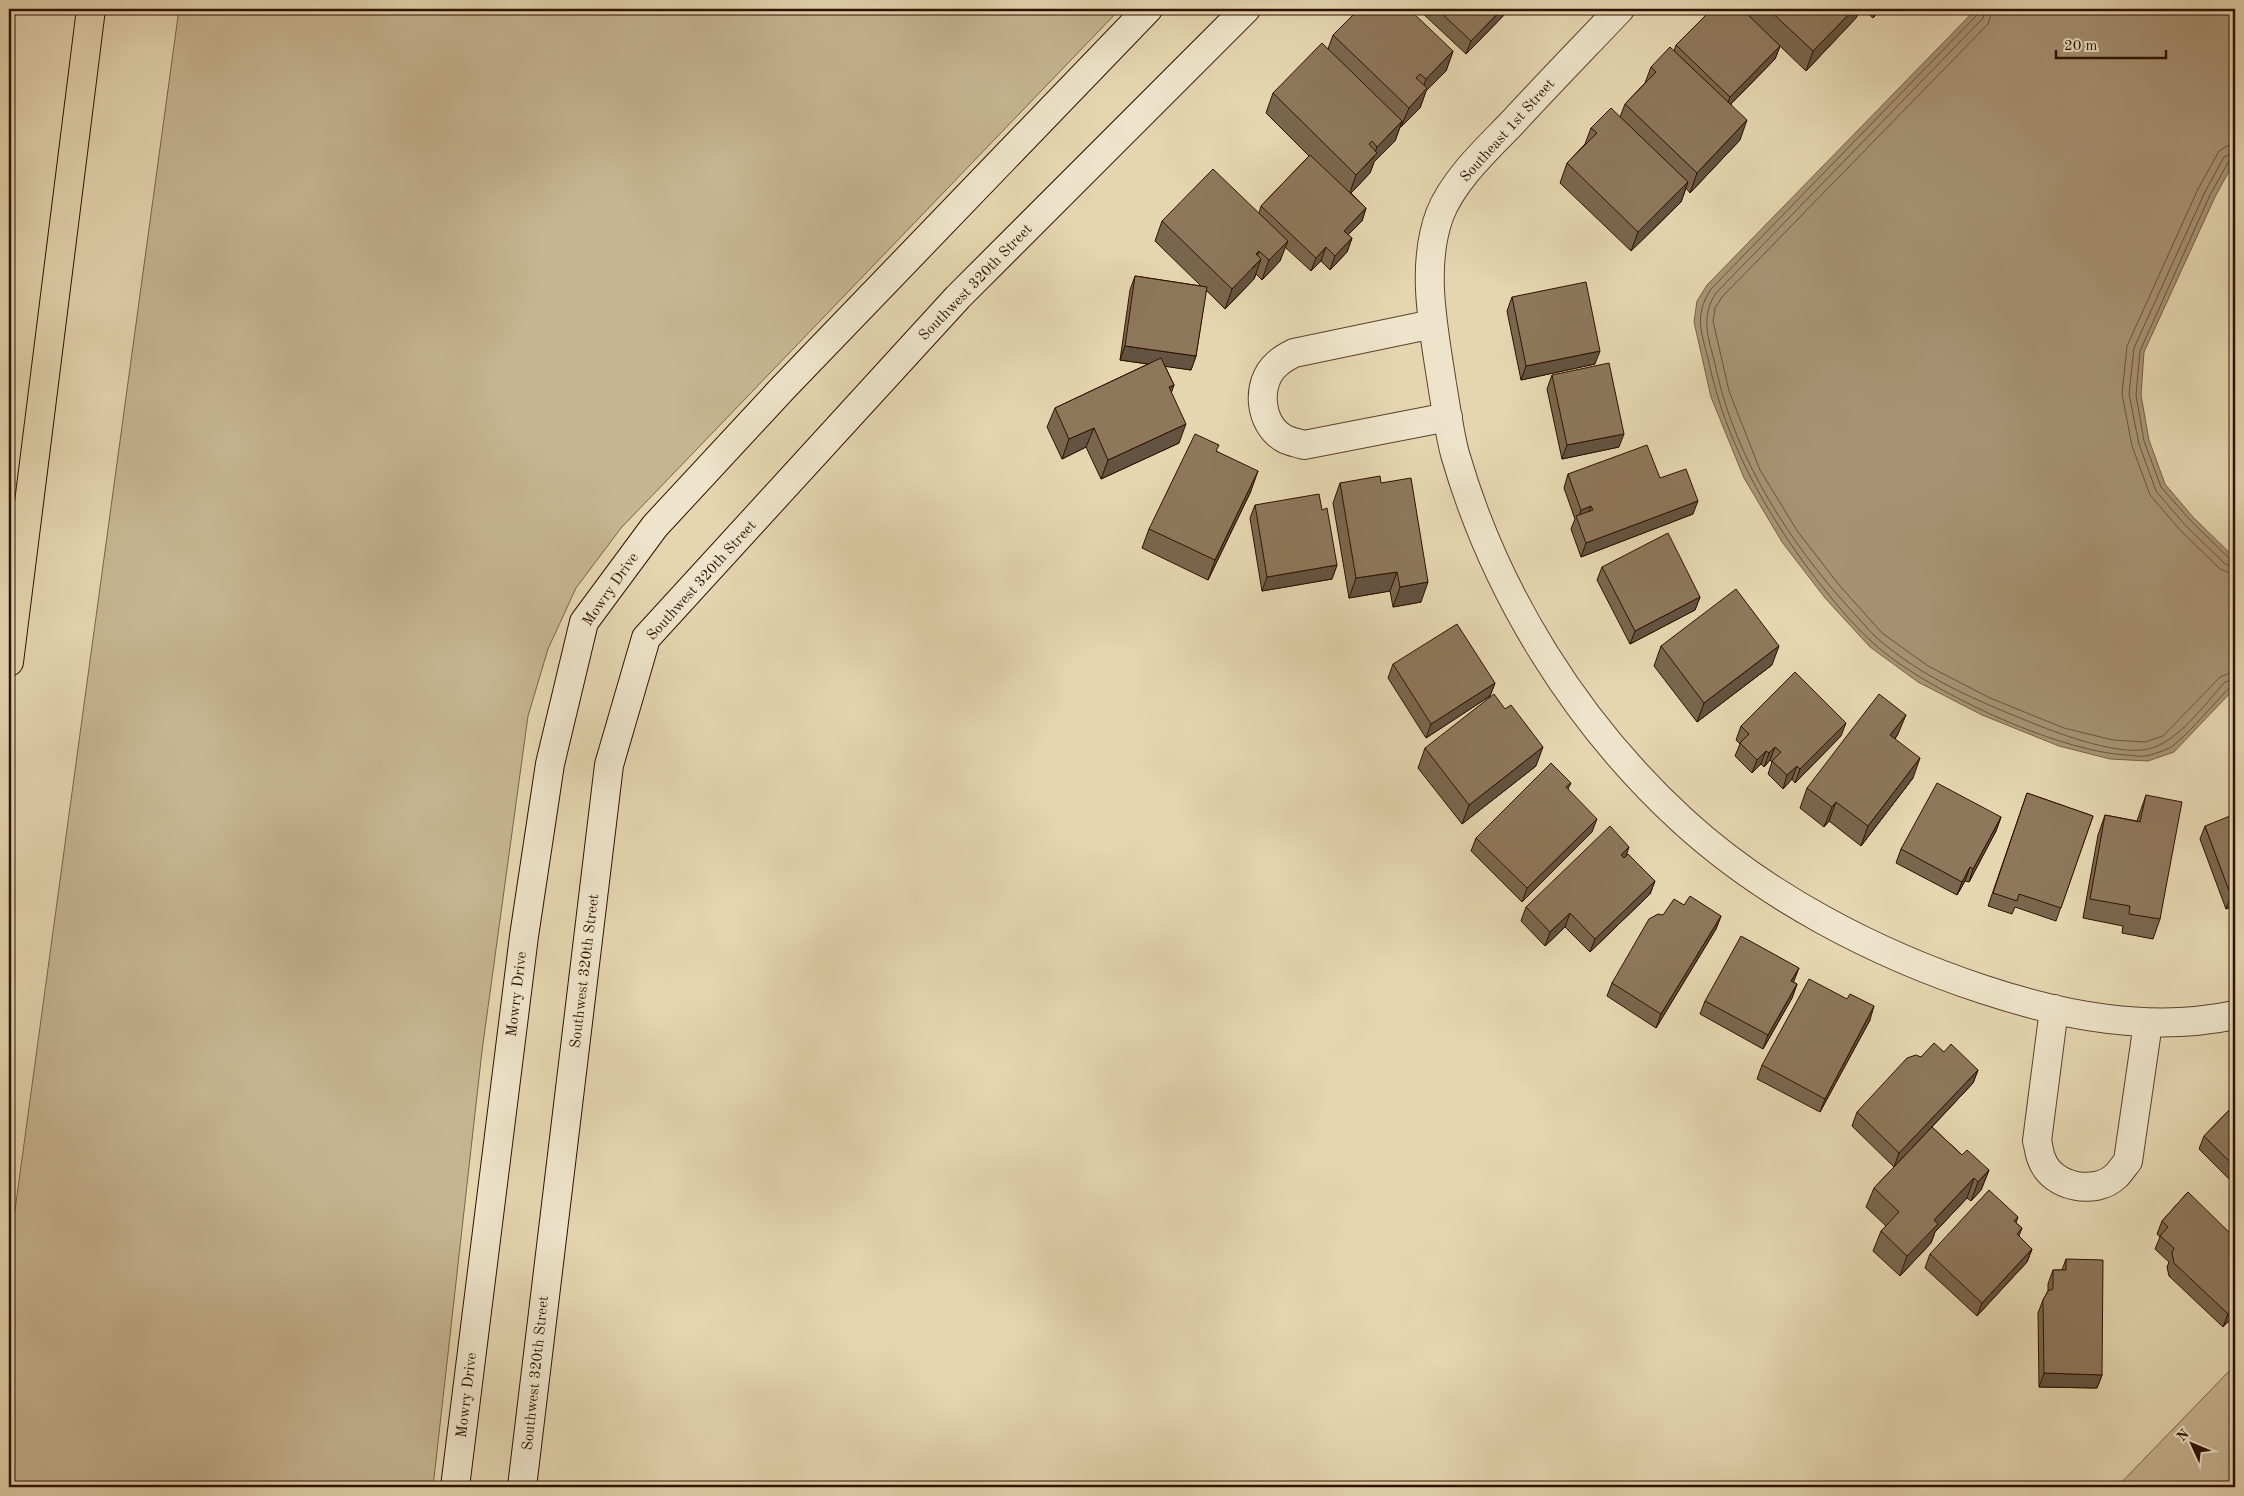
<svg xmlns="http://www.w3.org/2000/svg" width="2244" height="1496" font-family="'Old Standard TT',serif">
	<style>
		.green { fill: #c6b591; stroke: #7a6348 }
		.water { fill: #a79374; stroke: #775f46 }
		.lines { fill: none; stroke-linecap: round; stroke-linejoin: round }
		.shore { stroke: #6b523a; stroke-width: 1 }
		.street-casing { stroke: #5c422c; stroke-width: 30 }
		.secondary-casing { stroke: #2f1100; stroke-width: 30 }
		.highway-casing { stroke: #2f1100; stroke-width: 30 }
		.street { stroke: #eee4cb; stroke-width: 28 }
		.secondary { stroke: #eee4cb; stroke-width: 28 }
		.highway { stroke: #e5d6af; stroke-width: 28 }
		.wall { fill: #7a664e; stroke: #2f1100 }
		.shaded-wall { fill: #635340; stroke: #2f1100 }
		.building { fill: #8e775b; stroke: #2f1100 }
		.labels { text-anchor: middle; stroke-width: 4.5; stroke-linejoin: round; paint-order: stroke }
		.street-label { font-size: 15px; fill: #2f1100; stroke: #eee4cb }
	</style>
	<rect width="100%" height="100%" fill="#e5d6af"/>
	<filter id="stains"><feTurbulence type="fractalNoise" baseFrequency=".004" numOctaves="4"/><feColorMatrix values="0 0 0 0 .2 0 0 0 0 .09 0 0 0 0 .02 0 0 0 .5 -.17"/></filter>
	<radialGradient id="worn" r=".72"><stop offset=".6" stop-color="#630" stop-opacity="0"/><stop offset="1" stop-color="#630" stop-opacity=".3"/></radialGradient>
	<path class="green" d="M179,9H1120L621,528L576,588L548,649L528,716L482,1051L433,1487H9V1254Z
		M2235,1365V1487H2117Z"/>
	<path class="water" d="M1976,9H2235V160L2215,197L2144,352L2141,395L2149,440L2165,484L2193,517L2235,558V688L2174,752L2148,761L2110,759L2059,746L1982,715L1918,682L1870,647L1825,598L1782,542L1744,478L1711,397L1694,322L1697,301L1707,285Z"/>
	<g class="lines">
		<path class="shore" d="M1980,9L1978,14L1711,289C1693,317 1702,332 1709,363C1726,442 1765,511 1813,575C1831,598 1851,623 1873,643C1925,690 2056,751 2126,755C2133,755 2143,758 2150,755C2156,753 2164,751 2169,748C2182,742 2217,700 2230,687L2235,685
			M1986,9L1983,18L1716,293C1698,320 1711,343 1717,373C1737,461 1790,543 1850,609C1859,618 1867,629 1877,638C1922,678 1980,702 2035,724C2062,735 2120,756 2148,749C2177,743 2205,704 2225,682L2235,679
			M1993,9L1988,24L1722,297L1715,308L1713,321L1729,391L1760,470L1798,532L1840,586L1882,633L1928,666L1990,698L2064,728L2113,740L2145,742L2163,736L2220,677L2235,671
			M2235,145L2227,146L2219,151L2198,189L2127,346L2122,394L2132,446L2150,495L2180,530L2220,569L2235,575
			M2235,152L2224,157L2205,192L2134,348L2129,394L2139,444L2156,491L2185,525L2225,564L2235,567
			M2235,159L2229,161L2210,195L2140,351L2136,395L2144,441L2161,487L2190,520L2230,559L2235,561"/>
		<defs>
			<path id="street" d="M1620,9C1584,47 1548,84 1513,122C1487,149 1454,179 1440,214C1420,267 1434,330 1442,384C1446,407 1449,431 1455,454C1495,593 1576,723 1683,821C1766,897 1876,954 1982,989C2063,1016 2150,1033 2235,1015
				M1433,324L1294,353C1288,356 1282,359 1277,364C1255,383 1259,425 1285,439C1291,442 1298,443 1304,445L1448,417
				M2054,1009L2037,1141C2039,1147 2039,1154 2042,1160C2052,1187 2095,1196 2116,1176C2120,1172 2124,1166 2128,1161L2148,1023"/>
			<path id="secondary" d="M455,1487L524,936L550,764L584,622L655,526L783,388L1148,9
				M522,1487L609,765L646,638L958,297L1246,9"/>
			<path id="highway" d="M9,662L91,9"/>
		</defs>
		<use href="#street" class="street-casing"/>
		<use href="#secondary" class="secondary-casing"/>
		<use href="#highway" class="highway-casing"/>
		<use href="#street" class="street"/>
		<use href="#secondary" class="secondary"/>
		<use href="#highway" class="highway"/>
	</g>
	<path class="wall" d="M1418,9H1508L1507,12L1466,54Z
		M1712,9H1860L1856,18L1806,71L1780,46L1775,59L1731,104L1740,140L1690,193L1686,188L1681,202L1631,251L1560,183L1567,163L1585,144L1591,128L1620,117L1625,104L1645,83L1651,67L1674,51L1676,45Z
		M1863,9H1882L1873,18Z
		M1333,35L1453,51L1446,71L1426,91L1420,108L1401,127H1400L1395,141L1374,162L1370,173L1351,193L1366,208L1362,221L1348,235L1352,238L1347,252L1330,270L1321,261L1311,271L1285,247L1280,261L1262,280L1256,274L1254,279L1225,309L1206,290L1196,356L1191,370L1165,366L1174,385L1171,392L1179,443L1101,479L1086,447L1062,459L1047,427L1055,408L1148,364L1120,360L1130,290L1135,276L1201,286L1155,241L1162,221L1259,213L1261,206L1309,156L1266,113L1273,93L1328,49Z
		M1512,297L1595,364L1521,380L1507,311Z
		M1552,375L1619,447L1562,459L1547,389Z
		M1217,451L1251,491L1208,580L1142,548L1149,529Z
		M1568,474L1660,478L1693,514L1581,557L1571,529L1575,519L1564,488Z
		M1340,483H1381L1421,602L1393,607L1390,591L1349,598L1333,503Z
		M1255,505L1337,565L1332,579L1262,591L1250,518Z
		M1602,567L1700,597L1695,610L1630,644L1597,580Z
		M1661,646L1772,665L1697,722L1654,666Z
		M1393,664L1495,683L1490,696L1426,738L1388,678Z
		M1741,726L1841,736L1795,783L1792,779L1783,789L1768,774L1772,762L1770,760L1764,767L1761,764L1752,773L1735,756L1740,744L1736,740Z
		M1898,734L1895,739L1913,778L1861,846L1829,821L1824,827L1800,808L1807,788Z
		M1425,748L1536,766L1462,824L1418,768Z
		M1571,783L1568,789L1592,832L1522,902L1471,851L1476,838Z
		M2027,793L2093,816L2056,921L2015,907L2012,914L1988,906Z
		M2146,795L2160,919L2153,939L2122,933L2123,926L2083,918L2098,835L2105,815L2137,821L2139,815Z
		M2001,817L1996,831L1969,882L1965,881L1957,895L1896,863L1901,849Z
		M2205,826L2235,905L2226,909L2200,839Z
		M1626,856L1655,881L1650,894L1590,952L1565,927L1545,946L1521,921L1526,907Z
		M1684,905L1721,916L1716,929L1656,1028L1607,996L1612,983L1663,915Z
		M1793,982L1797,984L1792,998L1763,1049L1700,1014L1705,1001Z
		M1847,999L1870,1020L1820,1112L1757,1079L1762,1065Z
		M1944,1052L1978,1070L1973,1083L1932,1127L1962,1155L1989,1170L1981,1190L1971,1201L1967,1198L1935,1232L1931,1243L1900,1276L1873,1251L1881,1231L1886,1226L1866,1207L1874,1188L1894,1167L1852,1126L1857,1112L1921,1057Z
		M2235,1104V1185L2199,1149L2204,1136Z
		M2188,1192L2235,1314L2223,1327L2169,1276L2167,1267L2169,1262L2155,1249L2160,1237L2157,1234L2162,1221Z
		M2018,1217L2016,1223L2022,1228L2019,1236L2032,1249L2027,1262L1977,1316L1925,1268L1930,1254Z
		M2066,1259L2102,1375L2097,1388L2039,1387L2038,1313L2043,1300L2048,1291V1284L2053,1270H2062Z"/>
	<path class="shaded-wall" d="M1502,9H1508L1507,12L1466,54L1471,41Z
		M1854,9H1860L1856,18L1806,71L1813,51Z
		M1876,9H1882L1873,18Z
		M1780,46L1775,59L1725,110L1730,97Z
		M1453,51L1446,71L1426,91L1420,108L1401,127L1409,108L1420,96L1426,79Z
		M1747,120L1740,140L1690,193L1697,173Z
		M1402,121L1395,141L1374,162L1370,173L1349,195L1356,175L1373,158L1377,147Z
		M1688,182L1681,202L1631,251L1638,232Z
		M1366,208L1362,221L1339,244L1344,231Z
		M1352,238L1347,252L1330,270L1335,256Z
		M1288,241L1280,261L1262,280L1269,260Z
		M1326,247L1321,261L1311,271L1316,258Z
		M1259,251L1253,268L1261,259L1254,279L1225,309L1232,289L1256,254Z
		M1125,346L1196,356L1191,370L1120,360Z
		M1600,351L1595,364L1521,380L1526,366Z
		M1174,385L1167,405L1169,387Z
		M1186,424L1179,443L1101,479L1108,460Z
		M1094,428L1086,447L1062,459L1069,439Z
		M1624,434L1619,447L1562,459L1567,445Z
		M1258,471L1251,491L1208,580L1215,560Z
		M1698,501L1693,514L1581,557L1586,543Z
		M1591,506L1587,519L1578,520L1581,510Z
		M1337,565L1332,579L1262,591L1267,577Z
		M1397,572L1390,591L1349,598L1356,578Z
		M1428,582L1421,602L1393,607L1400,587Z
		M1700,597L1695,610L1630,644L1635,631Z
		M1779,646L1772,665L1697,722L1704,703Z
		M1495,683L1490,696L1426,738L1431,724Z
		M1906,715L1898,734L1883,755L1890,735Z
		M1846,723L1841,736L1795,783L1800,769Z
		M1543,747L1536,766L1462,824L1469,805Z
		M1775,747L1770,760L1764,767L1769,753Z
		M1766,751L1761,764L1752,773L1757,760Z
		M1920,758L1913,778L1861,846L1868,826Z
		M1797,766L1792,779L1783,789L1787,775Z
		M1836,802L1829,821L1824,827L1832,807Z
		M2001,817L1996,831L1969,882L1973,869Z
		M1597,819L1592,832L1522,902L1527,888Z
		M1629,847L1625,860L1621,855Z
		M1970,867L1965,881L1957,895L1962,882Z
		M1655,881L1650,894L1590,952L1595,939Z
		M2235,894V905L2226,909L2231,896Z
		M1570,913L1565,927L1545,946L1550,932Z
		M1721,916L1716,929L1656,1028L1661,1014Z
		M1799,968L1794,981L1786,995L1791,981Z
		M1797,984L1792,998L1763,1049L1768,1035Z
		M1874,1006L1870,1020L1820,1112L1825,1099Z
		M1978,1070L1973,1083L1894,1167L1899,1153Z
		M1989,1170L1981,1190L1971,1201L1978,1182Z
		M1974,1178L1967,1198L1935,1232L1931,1243L1900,1276L1907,1256L1934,1220Z
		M2032,1249L2027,1262L1977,1316L1982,1303Z
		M2235,1306V1314L2223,1327L2228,1314Z
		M2044,1373L2102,1375L2097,1388L2039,1387Z"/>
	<path class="building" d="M1359,9H1409L1453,51L1426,79L1420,74L1416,78L1427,88L1409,108L1333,35Z
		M1437,9H1502L1471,41Z
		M1712,9H1742L1780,46L1730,97L1676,45Z
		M1768,9H1854L1813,51Z
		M1322,43L1402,121L1377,147L1372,141L1369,144L1377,153L1356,175L1273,93Z
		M1670,47L1747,120L1697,173L1625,104L1656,72L1651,67Z
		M1611,108L1688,182L1638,232L1567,163L1597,133L1591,128Z
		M1310,155L1366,208L1344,231L1352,238L1335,256L1326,247L1316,258L1261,206Z
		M1213,169L1288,241L1269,260L1259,251L1256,254L1261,259L1232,289L1162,221Z
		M1135,276L1207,287L1196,356L1125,346Z
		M1586,282L1600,351L1526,366L1512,297Z
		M1161,358L1174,385L1169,387L1186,424L1108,460L1094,428L1069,439L1055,408Z
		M1609,363L1624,434L1567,445L1552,375Z
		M1195,434L1219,445L1216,451L1258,471L1215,560L1149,529Z
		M1647,445L1660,478L1686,469L1698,501L1586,543L1576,516L1593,510L1591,506L1581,510L1568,474Z
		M1380,476L1381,483L1411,478L1428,582L1400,587L1397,572L1356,578L1340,483Z
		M1319,494L1322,510L1327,508L1337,565L1267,577L1255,505Z
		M1668,533L1700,597L1635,631L1602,567Z
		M1736,589L1779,646L1704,703L1661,646Z
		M1457,624L1495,683L1431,724L1393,664Z
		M1795,672L1846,723L1800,769L1797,766L1787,775L1772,761L1781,752L1775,747L1769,753L1766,751L1757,760L1740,743L1749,734L1741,726Z
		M1494,694L1505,709L1511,705L1543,747L1469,805L1425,748Z
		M1879,694L1906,715L1890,735L1920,758L1868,826L1836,802L1832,807L1807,788Z
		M1551,763L1571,783L1566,787L1597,819L1527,888L1476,838Z
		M1937,783L2001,817L1973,869L1970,867L1962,882L1901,849Z
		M2027,793L2093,816L2061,908L2019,894L2017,901L1993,893Z
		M2146,795L2182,802L2160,919L2129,914L2130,906L2090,899L2105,815L2140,822Z
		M2235,814V894L2231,896L2205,826Z
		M1610,826L1629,847L1621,855L1624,858L1628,854L1655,881L1595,939L1570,913L1550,932L1526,907Z
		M1690,896L1721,916L1661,1014L1612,983L1649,919L1658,914L1663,915L1674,899L1684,905Z
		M1741,936L1799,968L1791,981L1797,984L1768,1035L1705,1001Z
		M1809,979L1847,999L1850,994L1874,1006L1825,1099L1762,1065Z
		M1934,1043L1944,1052L1951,1044L1978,1070L1899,1153L1857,1112L1907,1058L1916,1055L1921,1057Z
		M2235,1104V1167L2204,1136Z
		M1932,1127L1962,1155L1967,1150L1989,1170L1978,1182L1974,1178L1934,1220L1938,1224L1907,1256L1881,1231L1899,1212L1874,1188Z
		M1989,1190L2018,1217L2014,1221L2022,1228L2017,1234L2032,1249L1982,1303L1930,1254Z
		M2188,1192L2235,1238V1306L2228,1314L2174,1263L2172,1253L2174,1248L2160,1236L2168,1227L2162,1221Z
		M2066,1259L2103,1260L2102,1375L2044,1373L2043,1300L2048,1291L2053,1289V1270H2066Z"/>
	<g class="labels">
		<g class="street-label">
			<text transform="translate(1507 130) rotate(-48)" y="5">Southeast 1st Street</text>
			<text transform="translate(975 282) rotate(-46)" y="5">Southwest 320th Street</text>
			<text transform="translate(701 580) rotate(-48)" y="5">Southwest 320th Street</text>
			<text transform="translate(610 589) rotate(-55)" y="5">Mowry Drive</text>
			<text transform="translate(584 971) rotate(-83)" y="5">Southwest 320th Street</text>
			<text transform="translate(516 994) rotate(-83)" y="5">Mowry Drive</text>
			<text transform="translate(535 1373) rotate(-84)" y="5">Southwest 320th Street</text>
			<text transform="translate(466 1395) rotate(-83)" y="5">Mowry Drive</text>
		</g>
	</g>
	<rect width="2244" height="1496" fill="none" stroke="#e5d6af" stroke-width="30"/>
	<rect x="10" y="10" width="2224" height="1476" fill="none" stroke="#2f1100" stroke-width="2.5"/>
	<rect x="15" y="15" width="2214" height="1466" fill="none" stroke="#2f1100"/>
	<g transform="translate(2192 1444) rotate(314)" stroke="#eee4cb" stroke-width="4" paint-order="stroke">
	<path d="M0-4L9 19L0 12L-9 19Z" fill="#2f1100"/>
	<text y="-8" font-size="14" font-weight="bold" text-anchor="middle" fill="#2f1100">N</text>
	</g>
	<path d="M2056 50v8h110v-8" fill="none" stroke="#2f1100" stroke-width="2.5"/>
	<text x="2064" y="50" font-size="15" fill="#2f1100" stroke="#eee4cb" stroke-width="4" paint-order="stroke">20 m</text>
	<rect width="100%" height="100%" filter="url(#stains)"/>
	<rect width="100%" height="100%" fill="url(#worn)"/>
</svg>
